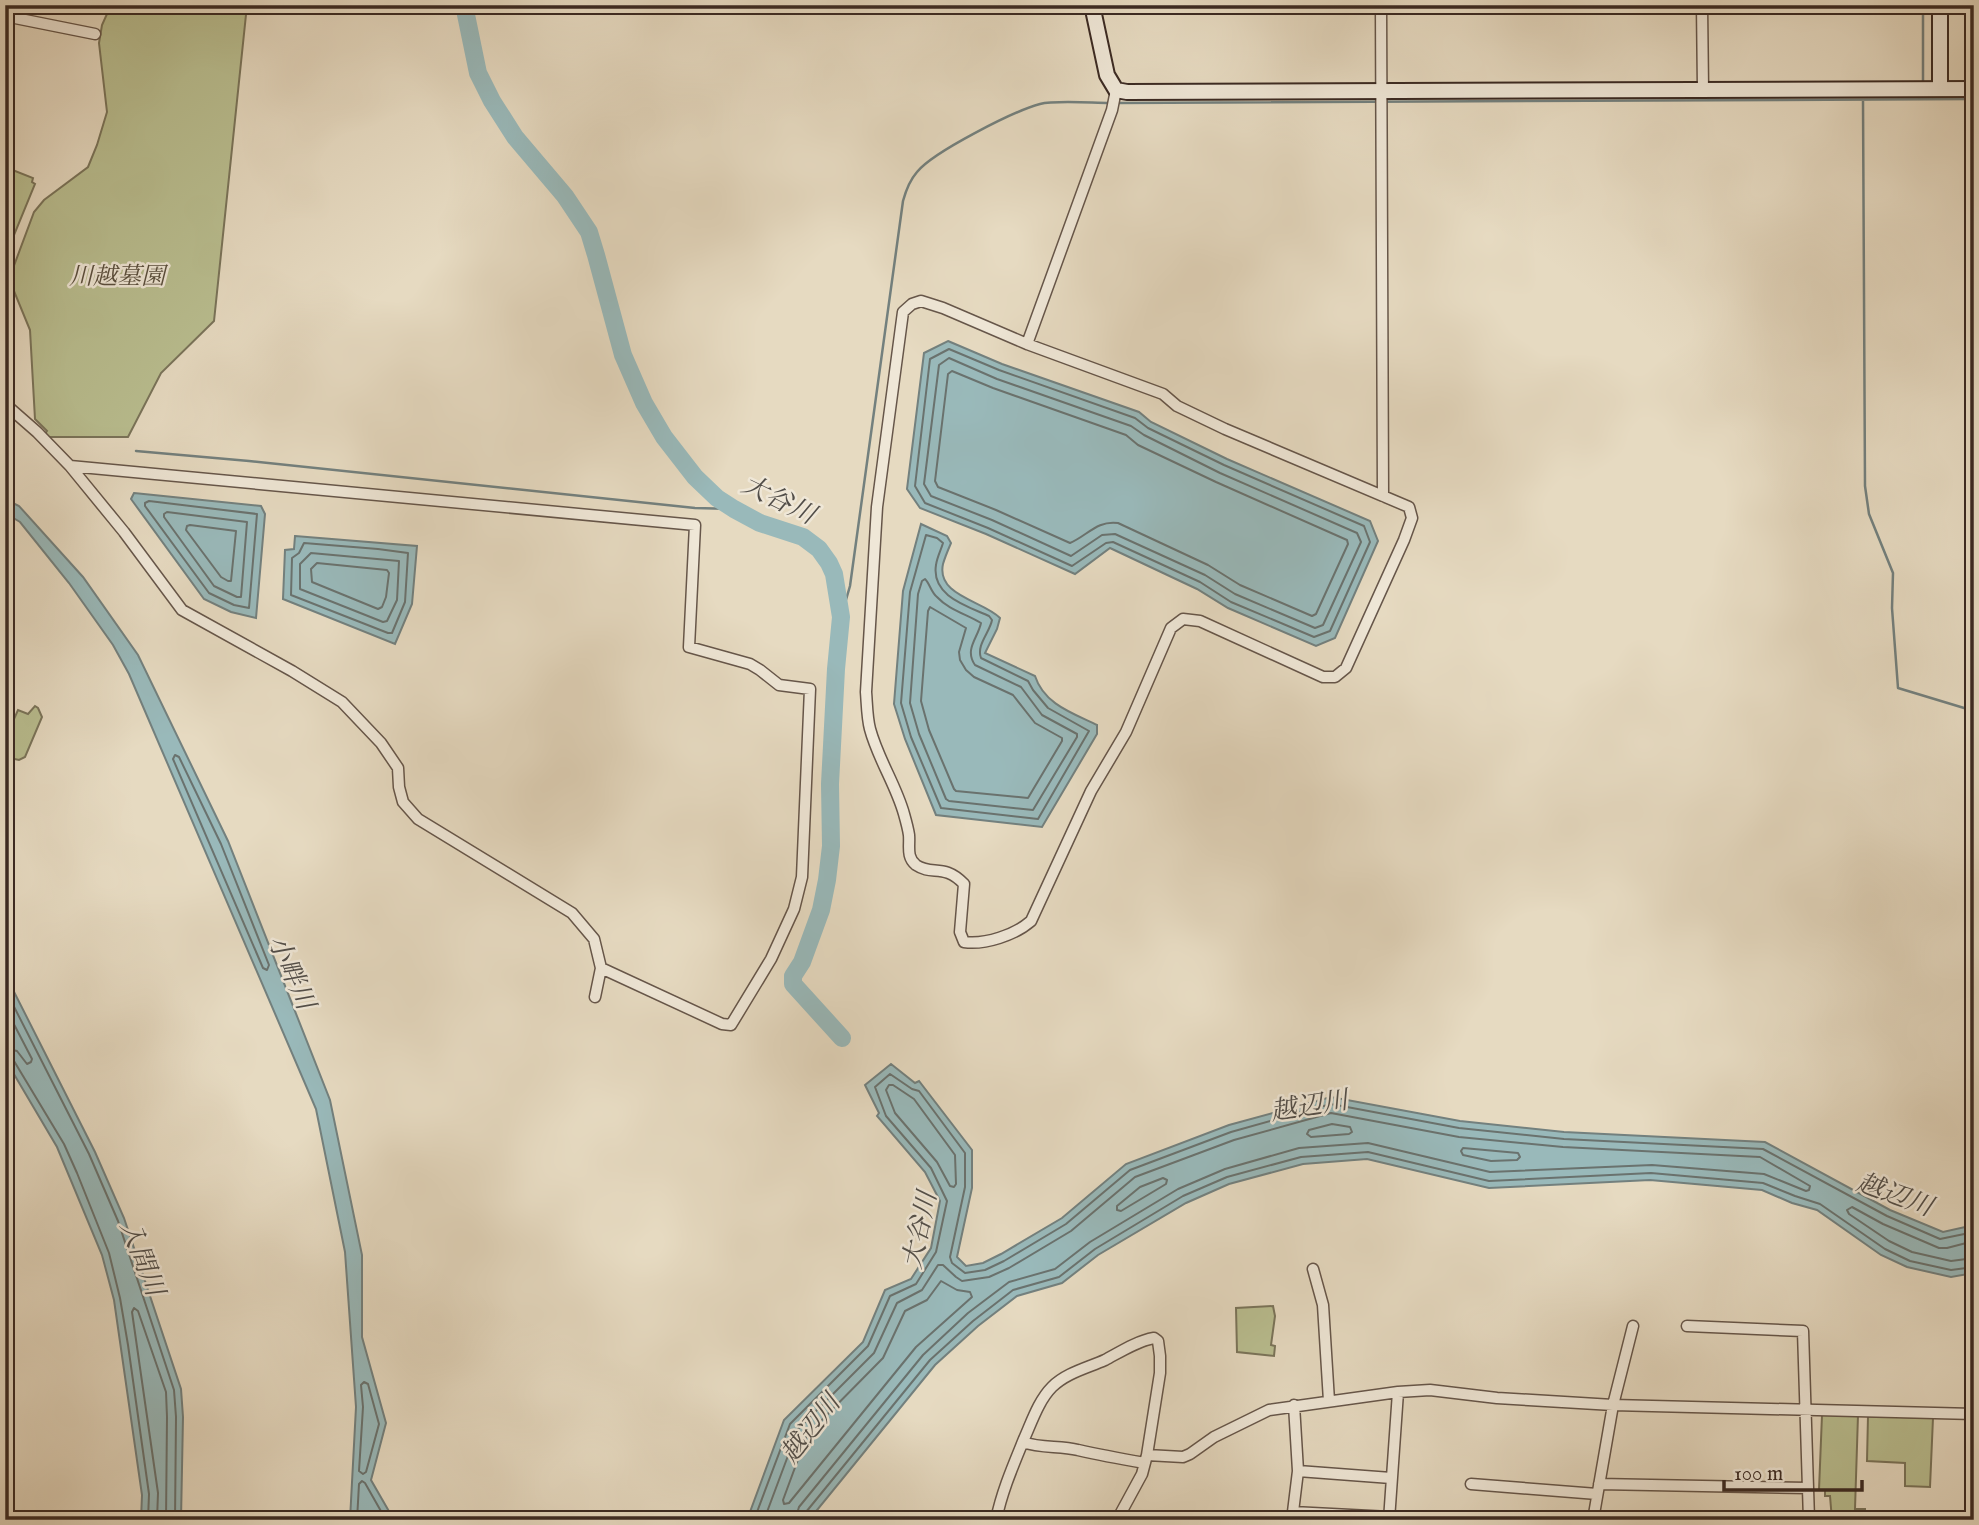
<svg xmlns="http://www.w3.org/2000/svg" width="1979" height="1525" font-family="'IM FELL English','Noto Serif JP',serif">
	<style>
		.green { fill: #b9be90; stroke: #7a745a; stroke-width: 2 }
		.water { fill: #99b9ba; stroke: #73807e; stroke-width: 2 }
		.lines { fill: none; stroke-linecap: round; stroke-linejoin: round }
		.shore { stroke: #6a726e; stroke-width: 2 }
		.stream { stroke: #73807e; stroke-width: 2.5 }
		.river { stroke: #99b9ba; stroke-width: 18 }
		.street-casing { stroke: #66564a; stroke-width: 13 }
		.secondary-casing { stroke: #3b2a23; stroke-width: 18 }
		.street { stroke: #efe7d7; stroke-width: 10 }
		.secondary { stroke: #efe7d7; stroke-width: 14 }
		.labels { text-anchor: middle; stroke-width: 5; stroke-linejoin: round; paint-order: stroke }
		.park-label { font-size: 24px; font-style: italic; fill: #5a4f3e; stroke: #efe7d7 }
		.water-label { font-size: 26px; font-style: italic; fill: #524e49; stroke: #efe7d7 }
	</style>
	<rect width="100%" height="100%" fill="#e6dac1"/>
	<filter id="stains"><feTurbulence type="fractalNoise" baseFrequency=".00286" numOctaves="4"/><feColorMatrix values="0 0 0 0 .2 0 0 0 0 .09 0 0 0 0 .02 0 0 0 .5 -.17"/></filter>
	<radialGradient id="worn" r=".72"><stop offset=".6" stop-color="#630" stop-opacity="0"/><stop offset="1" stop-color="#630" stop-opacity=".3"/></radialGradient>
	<path class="green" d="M111,5H247L214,321L161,373L128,437H49L45,434L47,431L35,419L30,330L9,279L34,212L44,200L88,167L97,145L107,112L99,43L102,25Z
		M5,167L33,178L32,182L35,184L5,257Z
		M35,706L38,708L42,717L25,757L19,760L10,758L12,753L5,750V739L18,710L28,714Z
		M1273,1306L1275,1316L1271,1345L1275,1346L1274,1356L1237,1352L1236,1308Z
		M1822,1415H1858L1855,1509H1865V1520H1832L1830,1496H1825V1490H1819Z
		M1868,1416L1933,1418L1930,1487L1905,1486V1463L1867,1461Z"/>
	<path class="water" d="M948,341L1002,364L1139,412L1151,422L1227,459L1370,521L1378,541L1335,638L1316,646L1228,608L1197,589L1110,548L1075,574L986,534L920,508L907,489L924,353Z
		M134,493L261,506L265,514L256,618L231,612L204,599L131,499Z
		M5,499L19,506L83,577L138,655L228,841L330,1100L362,1255V1337L386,1423L371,1480L394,1520H350L356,1407L345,1252L316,1109L129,674L113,645L69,583L20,522L5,513Z
		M921,524L947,536L951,543C948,550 945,557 943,564C936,596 984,601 1000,618L997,629L985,653L1035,676C1044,704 1072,713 1097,725V734L1042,827L936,815L905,739L894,704L903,591Z
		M295,536L417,546L412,604L395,644L283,599L285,550L294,549Z
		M5,974L95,1152L124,1218L181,1389L183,1417L181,1520H141L142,1495L114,1300L102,1255L57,1147L5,1059Z
		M891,1064L915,1083L919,1081L972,1150V1188L957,1257L966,1266L983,1263L1001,1254L1062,1218L1126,1164L1229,1125L1331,1097L1460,1121L1564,1132L1765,1142L1890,1210L1943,1232L1974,1225V1273L1951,1277L1907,1267L1881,1255L1817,1210L1792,1203L1762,1190L1650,1180L1489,1188L1367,1159L1303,1164L1229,1184L1186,1203L1098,1255L1062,1283L1017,1296L978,1326L935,1365L809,1520H747L784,1420L863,1342L885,1290L911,1279L931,1248L940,1201L925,1172L877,1116L879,1113L865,1085Z"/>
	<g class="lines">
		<path class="shore" d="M949,349L999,370L1135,418L1148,428L1224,465L1364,526L1370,542L1330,631L1314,637L1231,602L1200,582L1113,542L1106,543L1072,566L988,528L925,503L915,486L930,359Z
			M949,358L997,379L1131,426L1144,435L1220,473L1357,533L1361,542L1323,625L1315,628L1235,594L1205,575L1115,534L1102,535L1071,556L992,520L931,496L924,484L939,365Z
			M952,371L993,388L1126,435L1138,445L1216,482L1347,540L1348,544L1316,614L1312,616L1240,585L1208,565L1118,523C1097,520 1087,536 1070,543L996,510L938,487L935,481L948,374Z
			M149,501L257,514L249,608L234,605L209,593L145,506V503Z
			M167,512L247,522L241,597H237L214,586L164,517V514Z
			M190,525L236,531L231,581H228L221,577L186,530L187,526Z
			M926,535L937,538L943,543C941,550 937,557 936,565C931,596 967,606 989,616L992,620C990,632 976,645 981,658L1028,681L1033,690L1048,708L1089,731L1038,819L941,808L911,737L901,703L910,592Z
			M304,543L378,549L408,553L405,602L392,633H388L291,595L292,558L299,553Z
			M311,553L399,561L397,600L387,621L383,622L300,589V564Z
			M317,563L387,570L389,573L386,597L382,607L378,609L312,582L311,569Z
			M925,579C930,584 931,592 937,597C949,610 966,614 981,623C978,638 964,649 975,665L1021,687L1042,715L1077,734V737L1033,810L949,801L946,799L919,734L910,703L918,594L922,581Z
			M930,607L966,628L959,652L960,660L966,670L974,677L1013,695L1035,723L1062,738V741L1028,798L956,791L954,789L929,730L921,701L928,611Z
			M175,755L179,757L221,844L269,965L267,970L263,968L173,759Z
			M5,989L89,1154L118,1221L174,1390L176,1417L175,1520
			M5,1007L32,1059L31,1062L27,1064L17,1051L5,1048
			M5,1057H11L14,1061L64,1144L77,1173L109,1253L120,1298L128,1345L149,1494L148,1520
			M889,1085H893L914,1099L955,1155L956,1184L954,1187L950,1186L937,1162L895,1113L886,1090Z
			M1332,1124L1350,1127L1352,1132L1349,1134L1311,1137L1307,1134L1309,1130Z
			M1463,1148L1518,1153L1520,1157L1517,1160L1491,1161L1463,1155L1461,1151Z
			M1163,1178L1167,1180L1166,1184L1121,1211L1117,1210V1206L1140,1187Z
			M1974,1241L1947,1248H1939L1883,1224L1852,1207L1847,1210L1849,1214L1889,1241L1912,1252L1951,1261L1974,1258
			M941,1281L957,1290L970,1292L972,1297L916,1347L789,1503L784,1504L783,1500L807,1435L883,1358L905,1311L927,1300Z
			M364,1382L368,1384L379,1424L366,1472L363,1474L359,1471L363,1407L361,1385Z
			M157,1520L158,1493L132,1312L134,1308L138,1311L166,1392L167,1417L166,1520
			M357,1520L359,1484L362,1481L365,1483L386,1520
			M754,1520L790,1424L868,1346L890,1296L916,1284L936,1252L947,1201L931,1168L886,1116L875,1087L890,1074L912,1089L919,1091L965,1153V1187L950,1257L952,1263L965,1273L985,1270L1004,1261L1066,1224L1130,1170L1231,1132L1331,1104L1459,1128L1564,1139L1763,1149L1887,1216L1940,1239L1974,1232
			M764,1520L798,1429L874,1353L897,1303L922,1290L938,1265H943L956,1277L962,1281L989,1277L1009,1268L1071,1231L1135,1177L1234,1140L1331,1113L1459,1137L1563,1147L1760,1157L1810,1186L1809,1190L1806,1191L1764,1174L1652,1165L1490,1172L1368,1143L1299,1148L1225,1169L1178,1189L1090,1242L1055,1269L1009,1282L968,1313L923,1355L799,1507L795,1520
			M804,1520L806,1512L930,1360L973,1321L1013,1290L1059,1277L1095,1249L1183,1196L1227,1177L1301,1157L1368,1152L1489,1181L1651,1173L1763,1183L1795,1196L1820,1204L1885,1249L1910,1261L1951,1270L1974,1267"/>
		<path class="stream" d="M1923,5V85
			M1863,101L1865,486L1869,514L1893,573L1892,608L1898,688L1974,711
			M1117,103L1974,99
			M136,451L249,461L695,508L734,509
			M841,617L850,586L903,201C906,190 910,180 917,172C933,152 1014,111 1040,104C1055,100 1092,103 1110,103"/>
		<path class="river" d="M464,5L478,73L492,101L515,137L565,196L589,232L596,255L623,355L644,403L664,437L695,477L717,498L734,509L760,523L803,537L819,549L829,563L834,574L841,617L836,669L830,784L831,846L827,880L821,910L802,962L793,976V984L842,1038"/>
		<defs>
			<path id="street" d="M1381,5L1383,496
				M1702,5L1703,90
				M5,16L95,34
				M1027,344L1163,394L1177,406L1225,429L1409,507L1412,518L1404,540L1346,668L1335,677H1323L1200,621L1183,619L1171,628L1126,732L1091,791L1031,921C1015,935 985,945 964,942L960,932L964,884C944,863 932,876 916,865C906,857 910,846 909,835C908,828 906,821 904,814C896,785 878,759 870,729C867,718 867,704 866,692L877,507L903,312L912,304L921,301L943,308L1027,344L1112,110L1116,90
				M5,404L37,432L70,466L124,532L182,610L292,671L342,702L381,743L398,768L399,787L403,802L418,819L572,913L594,939L601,968L595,997
				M70,466L695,525L689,647L750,664L760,670L779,685L810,689L802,877L794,909L771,959L731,1025L722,1024L601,968
				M1313,1269L1323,1305L1329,1401
				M1687,1326L1803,1331L1809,1520
				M1023,1442C1042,1449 1060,1445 1078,1450C1100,1455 1122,1459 1145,1463
				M1147,1455L1183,1457L1190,1454L1214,1437L1269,1410L1398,1392L1430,1390L1497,1398L1613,1405L1974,1414
				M1298,1471L1391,1478
				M1471,1484L1597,1494
				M1599,1484L1808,1488
				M1293,1512L1390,1517
				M996,1520C1002,1491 1013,1466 1024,1439C1032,1421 1039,1400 1052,1387C1066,1373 1087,1368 1105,1360C1120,1352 1137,1341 1154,1338L1158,1341L1160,1356V1373L1147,1455L1142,1474L1117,1520
				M1292,1520L1298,1471L1294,1405
				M1389,1520L1398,1392
				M1593,1520L1613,1405L1633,1326"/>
			<path id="secondary" d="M1092,5L1107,75L1116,90L1127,92L1974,89
				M1940,5V89"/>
		</defs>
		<use href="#street" class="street-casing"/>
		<use href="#secondary" class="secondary-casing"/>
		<use href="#street" class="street"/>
		<use href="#secondary" class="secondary"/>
	</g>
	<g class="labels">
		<g class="park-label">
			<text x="117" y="284">川越墓園</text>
		</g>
		<g class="water-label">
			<text transform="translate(779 499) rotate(26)" y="9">大谷川</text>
			<text transform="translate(292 972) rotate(66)" y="9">小畔川</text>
			<text transform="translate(1309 1105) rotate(-9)" y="9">越辺川</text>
			<text transform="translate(1895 1194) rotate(20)" y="9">越辺川</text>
			<text transform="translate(919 1230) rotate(-78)" y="9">大谷川</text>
			<text transform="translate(143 1258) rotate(69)" y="9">入間川</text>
			<text transform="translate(810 1428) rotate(-52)" y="9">越辺川</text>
		</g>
	</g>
	<rect width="1979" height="1525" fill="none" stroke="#e6dac1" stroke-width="28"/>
	<rect x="7" y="7" width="1965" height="1511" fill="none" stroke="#3b2a23" stroke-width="3.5"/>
	<rect x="14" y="14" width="1951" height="1497" fill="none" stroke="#3b2a23" stroke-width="2"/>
	<path d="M1724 1480v10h138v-10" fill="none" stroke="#3b2a23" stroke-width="3.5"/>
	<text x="1734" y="1480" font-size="21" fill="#3b2a23" stroke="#efe7d7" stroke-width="5" paint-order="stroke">100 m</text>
	<rect width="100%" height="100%" filter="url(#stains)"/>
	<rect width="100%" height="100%" fill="url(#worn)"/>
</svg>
